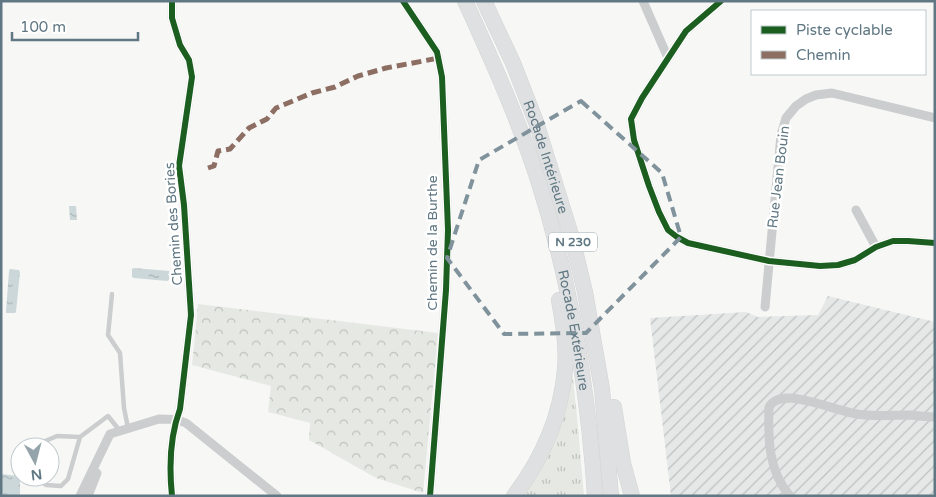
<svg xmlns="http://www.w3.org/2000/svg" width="936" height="497" font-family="'Varela Round',sans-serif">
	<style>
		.industrial { fill: url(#industrial-furrows) }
		.grass { fill: url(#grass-tufts) }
		.forest { fill: url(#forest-crowns) }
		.water { fill: url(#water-ripples) }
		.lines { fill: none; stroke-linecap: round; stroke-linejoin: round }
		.trunk-casing { stroke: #d3d3d4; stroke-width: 16 }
		.service { stroke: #cbcdce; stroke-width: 4.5 }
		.minor { stroke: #cbcdce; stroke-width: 9 }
		.trunk { stroke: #dfe0e1; stroke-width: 15 }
		.quiet { stroke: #8d6e63; stroke-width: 5; stroke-dasharray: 10 5; stroke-linecap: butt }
		.cycleway-casing { stroke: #fff; stroke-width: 9 }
		.cycleway { stroke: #1b5e20; stroke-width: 6 }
		.marked { fill: none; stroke: #80929b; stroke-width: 4; stroke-dasharray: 10 6; stroke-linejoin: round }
		.labels { text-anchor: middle; stroke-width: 5; stroke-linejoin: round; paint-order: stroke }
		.shield { fill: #fff; stroke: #90a0a8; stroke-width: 1 }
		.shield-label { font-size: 12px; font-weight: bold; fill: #607883 }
		.street-label { font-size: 14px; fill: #607883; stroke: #fff }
	</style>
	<defs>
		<pattern id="industrial-furrows" width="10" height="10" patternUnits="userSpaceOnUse" patternTransform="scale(1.25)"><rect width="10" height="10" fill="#e5e8e7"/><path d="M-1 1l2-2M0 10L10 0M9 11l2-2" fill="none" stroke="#bdc1c1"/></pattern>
		<pattern id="grass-tufts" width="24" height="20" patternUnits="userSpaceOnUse" patternTransform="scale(1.25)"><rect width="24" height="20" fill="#e6e9e3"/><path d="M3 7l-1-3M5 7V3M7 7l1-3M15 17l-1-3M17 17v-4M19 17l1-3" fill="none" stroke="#bec2bd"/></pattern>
		<pattern id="forest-crowns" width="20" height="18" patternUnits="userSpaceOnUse" patternTransform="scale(1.25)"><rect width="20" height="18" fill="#e6e9e3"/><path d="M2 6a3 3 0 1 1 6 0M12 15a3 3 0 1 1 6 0" fill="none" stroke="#bec2bd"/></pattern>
		<pattern id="water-ripples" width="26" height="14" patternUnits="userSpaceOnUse" patternTransform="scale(1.25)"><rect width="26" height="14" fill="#ccd7d9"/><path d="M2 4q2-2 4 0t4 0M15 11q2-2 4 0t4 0" fill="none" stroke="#a9b3b5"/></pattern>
	</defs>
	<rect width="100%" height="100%" fill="#f7f7f6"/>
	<path class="industrial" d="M828,296L935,322V496H671L650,318L746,312L758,317L818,315Z"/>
	<path class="grass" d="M572,370L577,416L584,496H518Z"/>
	<path class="forest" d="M198,304L438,333L423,493L376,478L309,440L310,423L268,412L271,386L192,365Z"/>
	<path class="water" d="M69,206H76L77,220H70Z
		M134,268L169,271L170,273L169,280L167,281L134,278L132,277V269Z
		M10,269L19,270L20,272L16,312L15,313H6V311L9,271Z
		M1,474L18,476L20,478V496H6L1,494Z"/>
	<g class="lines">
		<defs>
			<g id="trunk">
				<path id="s1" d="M465,1C492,60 518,118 538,180C571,283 588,389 595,496"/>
				<path id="s2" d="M484,1L513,63L536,122L572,238L585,292L602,389L611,496"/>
				<path d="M614,407L623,463L632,496"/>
				<path d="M514,496C542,459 561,416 565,369C567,346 563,323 559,300"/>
			</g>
		</defs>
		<use href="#trunk" class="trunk-casing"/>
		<path class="service" d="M112,294L108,335L120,353L124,408L128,428
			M42,447L43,442L57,436L80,437
			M36,477L46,485L61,486L68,479L80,437L108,416L120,431"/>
		<path class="minor" d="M403,1L437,52L442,77L448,230L446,290L430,496
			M643,1L668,58
			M721,1L686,31L642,98L631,119L634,140L649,186L659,212L668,230L677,237L688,243L769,261L820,266L838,265L855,260L876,247L893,241H908L935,243
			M856,210L876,247
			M765,307L781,135L786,118L796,106L806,99L816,95L832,93L935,118
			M80,496L110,434L159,419C169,419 177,419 186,423L277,496
			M88,496L97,473
			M172,496C169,467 170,436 180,409L191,315L184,205L179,166L192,77L189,60L180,45L172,18V1
			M790,496C768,471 768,438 769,407C773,400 781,398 789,398C812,399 834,410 857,414C875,417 893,415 911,415C919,416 927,417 935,417"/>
		<use href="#trunk" class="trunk"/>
		<path class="quiet" d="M208,168L214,166L218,151L230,149L249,128L267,119L276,108L312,93L335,87L358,76L386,68L439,58"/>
		<defs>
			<path id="cycleway" d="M403,1L437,52L442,77L448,230L446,290L430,496
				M721,1L686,31L642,98L631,119L634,140L649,186L659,212L668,230L677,237L688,243L769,261L820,266L838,265L855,260L876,247L893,241H908L935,243
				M172,496C169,467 170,436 180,409L191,315L184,205L179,166L192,77L189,60L180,45L172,18V1"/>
		</defs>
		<use href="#cycleway" class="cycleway-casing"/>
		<use href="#cycleway" class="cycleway"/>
	</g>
	<path class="marked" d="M581,101L662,173L681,237L586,333L504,334L447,258L479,160Z"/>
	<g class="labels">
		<rect class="shield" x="549" y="232.5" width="48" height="19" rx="4"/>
		<g class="shield-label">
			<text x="573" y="246">N 230</text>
		</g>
		<g class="street-label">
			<text dy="5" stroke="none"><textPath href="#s2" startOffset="168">Rocade Intérieure</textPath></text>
			<text transform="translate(778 177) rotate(-83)" y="5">Rue Jean Bouin</text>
			<text transform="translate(173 224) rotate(-94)" y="5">Chemin des Bories</text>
			<text transform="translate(432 243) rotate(-90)" y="5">Chemin de la Burthe</text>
			<text dy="5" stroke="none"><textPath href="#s1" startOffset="348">Rocade Extérieure</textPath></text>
		</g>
	</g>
	<rect width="936" height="497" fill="none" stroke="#607883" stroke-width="5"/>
	<rect x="751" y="10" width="175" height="65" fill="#ffffff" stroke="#bfc9cd"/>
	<rect x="761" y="26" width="25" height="8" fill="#1b5e20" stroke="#bfc9cd"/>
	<text x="796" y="35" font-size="15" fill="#607883">Piste cyclable</text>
	<rect x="761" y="51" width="25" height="8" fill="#8d6e63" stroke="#bfc9cd"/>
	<text x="796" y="60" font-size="15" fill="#607883">Chemin</text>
	<g transform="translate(35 462) rotate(173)"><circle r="24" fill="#ffffff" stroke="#bfc9cd"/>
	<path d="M0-4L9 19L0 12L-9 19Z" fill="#95a4ab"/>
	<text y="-8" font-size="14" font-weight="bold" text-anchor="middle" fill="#607883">N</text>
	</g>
	<path d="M12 32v8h126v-8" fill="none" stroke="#607883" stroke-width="2.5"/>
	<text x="20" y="32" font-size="15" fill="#607883" stroke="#ffffff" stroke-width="4" paint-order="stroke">100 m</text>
</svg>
